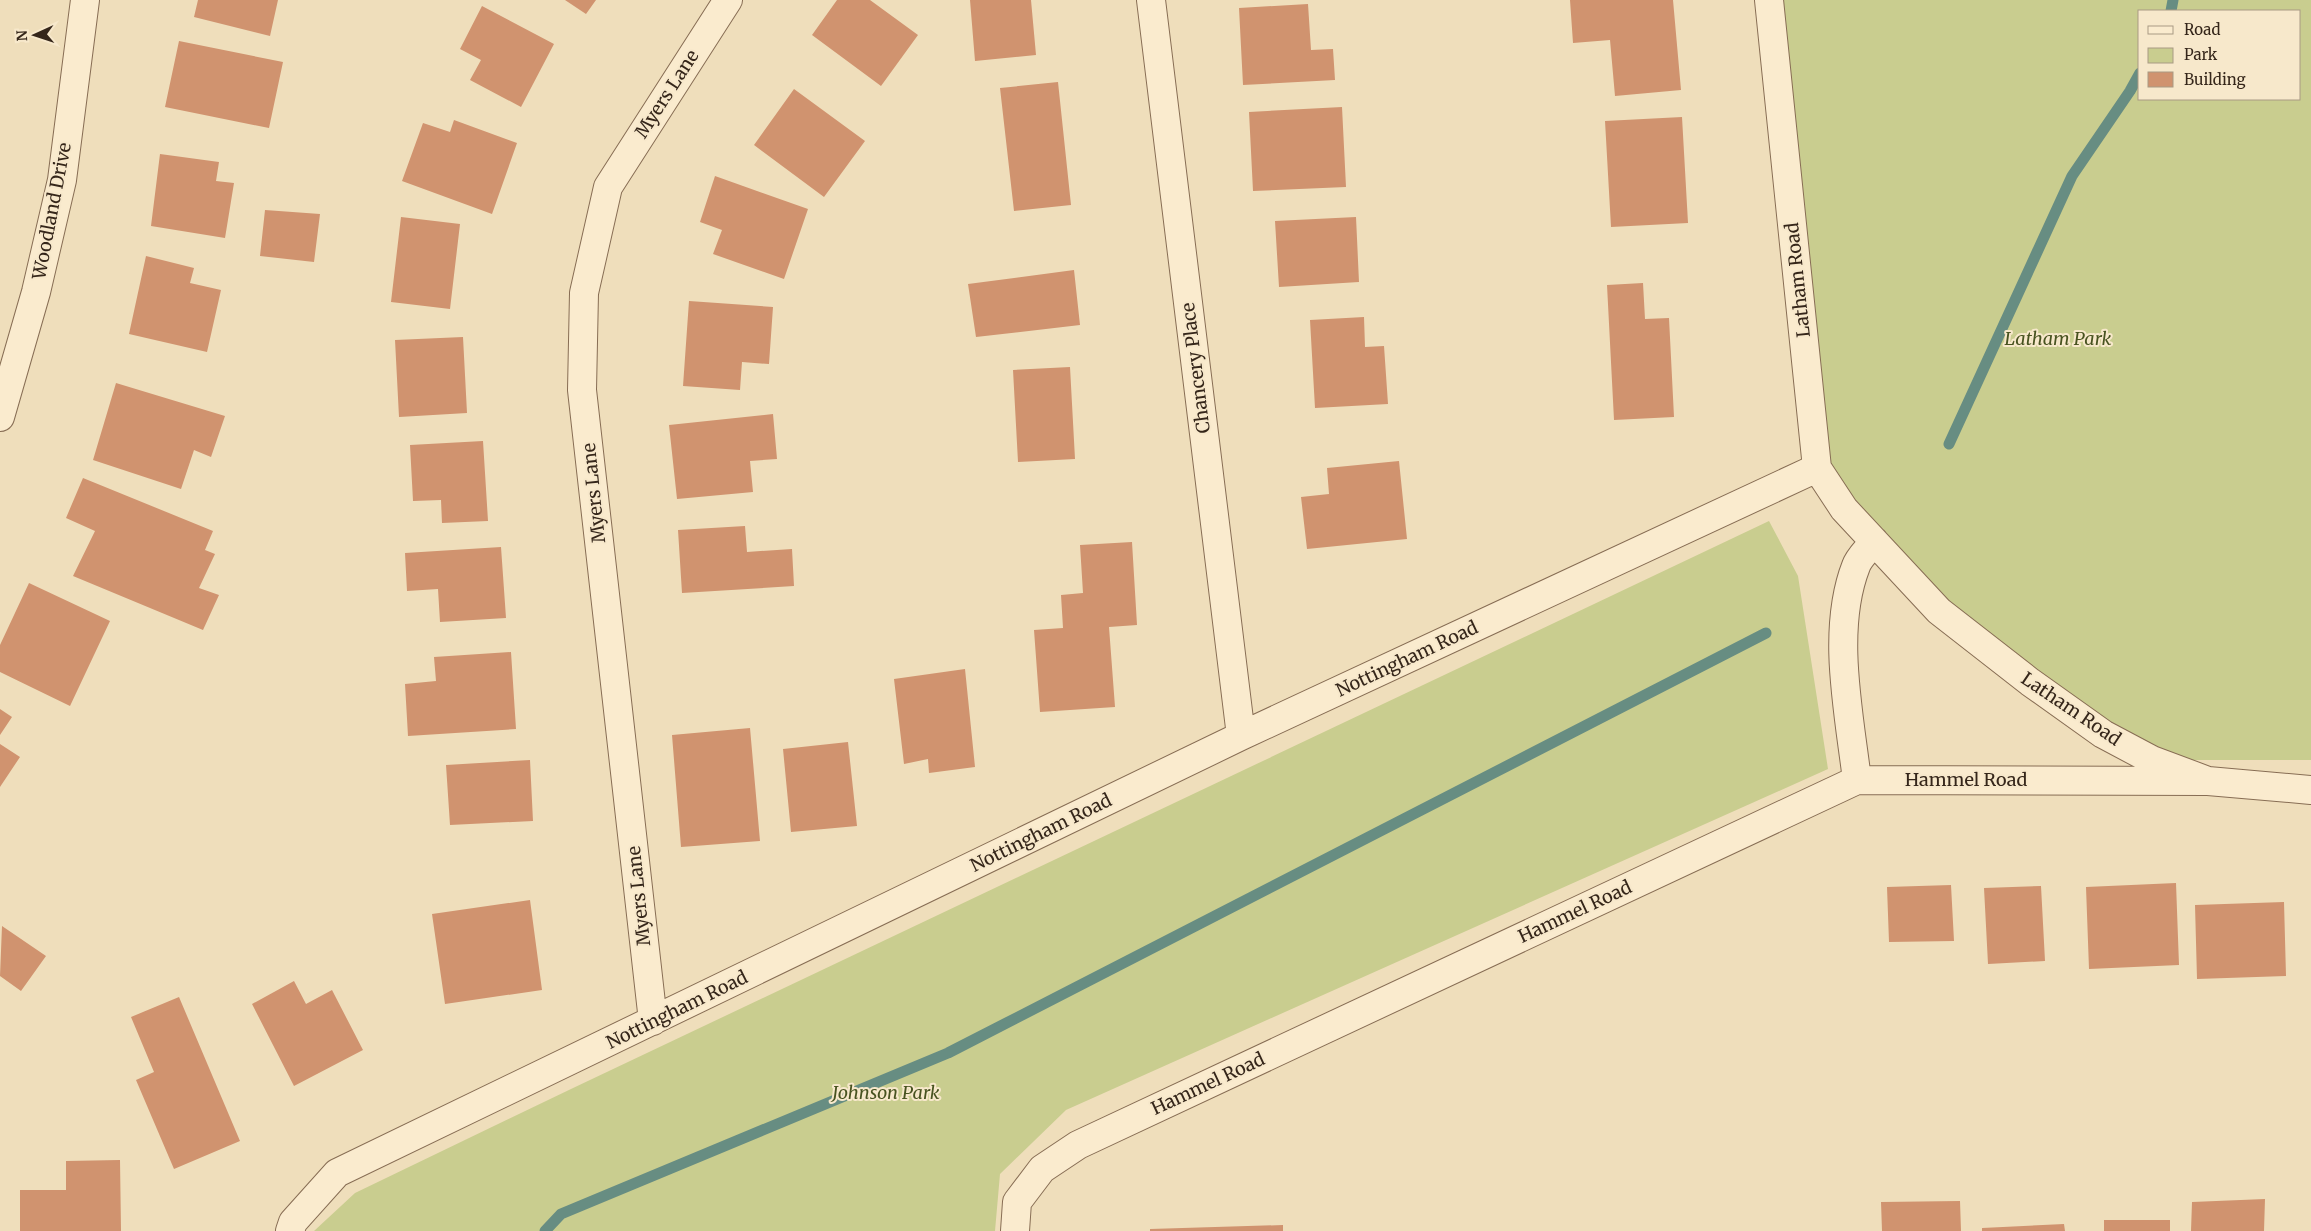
<svg xmlns="http://www.w3.org/2000/svg" width="2311" height="1231" font-family="Merriweather,serif">
	<style>
		.green { fill: #c9cd8f; fill-rule: evenodd }
		.lines { fill: none; stroke-linecap: round; stroke-linejoin: round }
		.stream { stroke: #678d82; stroke-width: 11 }
		.building { fill: #d0936f }
		.minor-casing { stroke: #876d54; stroke-width: 30 }
		.minor { stroke: #faebce; stroke-width: 28 }
		.labels { text-anchor: middle; stroke-width: 4; stroke-linejoin: round; paint-order: stroke }
		.street-label { font-size: 18px; fill: #35261a; stroke: #f7e8cb }
		.park-label { font-size: 18px; font-style: italic; fill: #485320; stroke: #f7e8cb }
	</style>
	<rect width="100%" height="100%" fill="#efdebb"/>
	<path class="green" d="M1769,0H2311V760H2152L1939,611L1817,468ZM2140,11H2300V99H2140Z
		M1769,521L1798,576L1828,769L1066,1110L1000,1174L995,1231H314L355,1193L571,1089Z"/>
	<g class="lines">
		<path class="stream" d="M2171,11L2173,0
			M1949,444L2072,176L2130,91L2140,73
			M545,1231L561,1214L948,1053L1766,633"/>
	</g>
	<path class="building" d="M198,0H278L270,36L194,17Z
		M565,0H596L586,14Z
		M837,0H870L918,35L881,86L812,35Z
		M970,0H1031L1036,55L975,61Z
		M1570,0H1673L1681,90L1615,96L1610,40L1573,43Z
		M1308,4L1311,50L1333,49L1335,80L1243,85L1239,8Z
		M482,6L554,44L521,107L470,80L481,60L460,49Z
		M179,41L283,62L269,128L165,107Z
		M1058,82L1071,205L1014,211L1000,88Z
		M794,89L865,141L824,197L754,145Z
		M1342,107L1346,187L1253,191L1249,112Z
		M1682,117L1688,223L1611,227L1605,121Z
		M454,120L517,143L492,214L402,181L423,123L450,132Z
		M160,154L219,162L216,181L234,183L225,238L151,226Z
		M715,176L808,209L784,279L713,254L722,230L700,222Z
		M265,210L320,214L314,262L260,256Z
		M401,217L460,224L450,309L391,302Z
		M1356,217L1359,282L1279,287L1275,221Z
		M146,256L194,268L190,283L221,290L207,352L129,334Z
		M1074,270L1080,325L976,337L968,284Z
		M1643,283L1645,319L1669,318L1674,417L1614,420L1607,285Z
		M689,301L773,307L769,364L742,362L740,390L683,386Z
		M1364,317L1365,347L1384,346L1388,404L1315,408L1310,320Z
		M463,337L467,413L399,417L395,340Z
		M1070,367L1075,459L1018,462L1013,370Z
		M116,383L225,416L211,457L194,450L181,489L93,460Z
		M773,414L777,459L750,461L753,492L677,499L669,425Z
		M483,441L488,521L442,523L441,500L413,501L410,445Z
		M1399,461L1407,539L1307,549L1301,497L1329,494L1327,468Z
		M83,478L213,531L205,550L215,554L199,588L219,595L203,630L73,576L95,531L66,518Z
		M745,526L747,552L792,549L794,586L682,593L678,530Z
		M1132,542L1137,625L1109,627L1115,707L1040,712L1034,630L1063,628L1061,595L1083,593L1080,545Z
		M501,547L506,618L440,622L438,589L407,591L405,553Z
		M29,583L110,621L70,706L0,672V645Z
		M511,652L516,729L408,736L405,684L436,681L434,657Z
		M965,669L975,767L929,773L928,759L904,764L894,679Z
		M0,709L12,717L0,735Z
		M750,728L760,841L681,847L672,735Z
		M848,742L857,826L791,832L783,749Z
		M0,744L20,757L0,787Z
		M530,760L533,821L450,825L446,765Z
		M2176,883L2179,965L2089,969L2086,887Z
		M1951,885L1954,941L1889,942L1887,887Z
		M2041,886L2045,961L1988,964L1984,888Z
		M530,900L542,990L445,1004L432,914Z
		M2284,902L2286,976L2197,979L2195,905Z
		M2,926L46,956L21,991L0,976Z
		M294,981L306,1004L332,990L363,1050L294,1086L252,1004Z
		M179,997L240,1141L174,1169L136,1080L154,1072L131,1017Z
		M120,1160L121,1231H20V1190H66V1161Z
		M2265,1199L2264,1231H2191L2192,1202Z
		M1960,1201L1961,1231H1882L1881,1202Z
		M2104,1220H2170V1231H2104Z
		M2064,1224L2065,1231H1982V1228Z
		M1283,1225V1231H1150V1229Z"/>
	<g class="lines">
		<defs>
			<path id="minor" d="M1151,0L1241,736
				M1769,0L1817,468L1844,509L1939,611L2030,682L2103,734L2152,760L2208,781L2311,790
				M0,417L36,292L62,180L85,0
				M1857,780C1849,713 1831,630 1856,566C1859,557 1869,549 1874,541
				M653,1021L582,390L584,293L608,187L728,0
				M290,1231L293,1222L337,1173L1241,736L1817,468
				M1015,1231L1017,1202L1042,1169L1078,1145L1857,780L2208,781"/>
		</defs>
		<use href="#minor" class="minor-casing"/>
		<use href="#minor" class="minor"/>
	</g>
	<g class="labels">
		<g class="street-label">
			<text transform="translate(667 94) rotate(-57)" y="6">Myers Lane</text>
			<text transform="translate(52 211) rotate(-79)" y="6">Woodland Drive</text>
			<text transform="translate(1798 280) rotate(-96)" y="6">Latham Road</text>
			<text transform="translate(1196 368) rotate(-97)" y="6">Chancery Place</text>
			<text transform="translate(594 493) rotate(-96)" y="6">Myers Lane</text>
			<text transform="translate(1407 659) rotate(-25)" y="6">Nottingham Road</text>
			<text transform="translate(2071 709) rotate(34)" y="6">Latham Road</text>
			<text x="1966" y="786">Hammel Road</text>
			<text transform="translate(1041 833) rotate(-26)" y="6">Nottingham Road</text>
			<text transform="translate(639 896) rotate(-96)" y="6">Myers Lane</text>
			<text transform="translate(1575 912) rotate(-25)" y="6">Hammel Road</text>
			<text transform="translate(677 1010) rotate(-26)" y="6">Nottingham Road</text>
			<text transform="translate(1208 1084) rotate(-25)" y="6">Hammel Road</text>
		</g>
		<g class="park-label">
			<text x="2058" y="345">Latham Park</text>
			<text x="886" y="1099">Johnson Park</text>
		</g>
	</g>
	<rect x="2138" y="10" width="162" height="90" fill="#f7e8cb" stroke="#a99a84"/>
	<rect x="2148" y="26" width="25" height="8" fill="#faebce" stroke="#a99a84"/>
	<text x="2184" y="35" font-size="15" fill="#35261a">Road</text>
	<rect x="2148" y="48" width="25" height="15" fill="#c9cd8f" stroke="#a99a84"/>
	<text x="2184" y="60" font-size="15" fill="#35261a">Park</text>
	<rect x="2148" y="72" width="25" height="15" fill="#d0936f" stroke="#a99a84"/>
	<text x="2184" y="85" font-size="15" fill="#35261a">Building</text>
	<g transform="translate(35 35) rotate(267)" stroke="#f7e8cb" stroke-width="4" paint-order="stroke">
	<path d="M0-4L9 19L0 12L-9 19Z" fill="#35261a"/>
	<text y="-8" font-size="14" font-weight="bold" text-anchor="middle" fill="#35261a">N</text>
	</g>
</svg>
